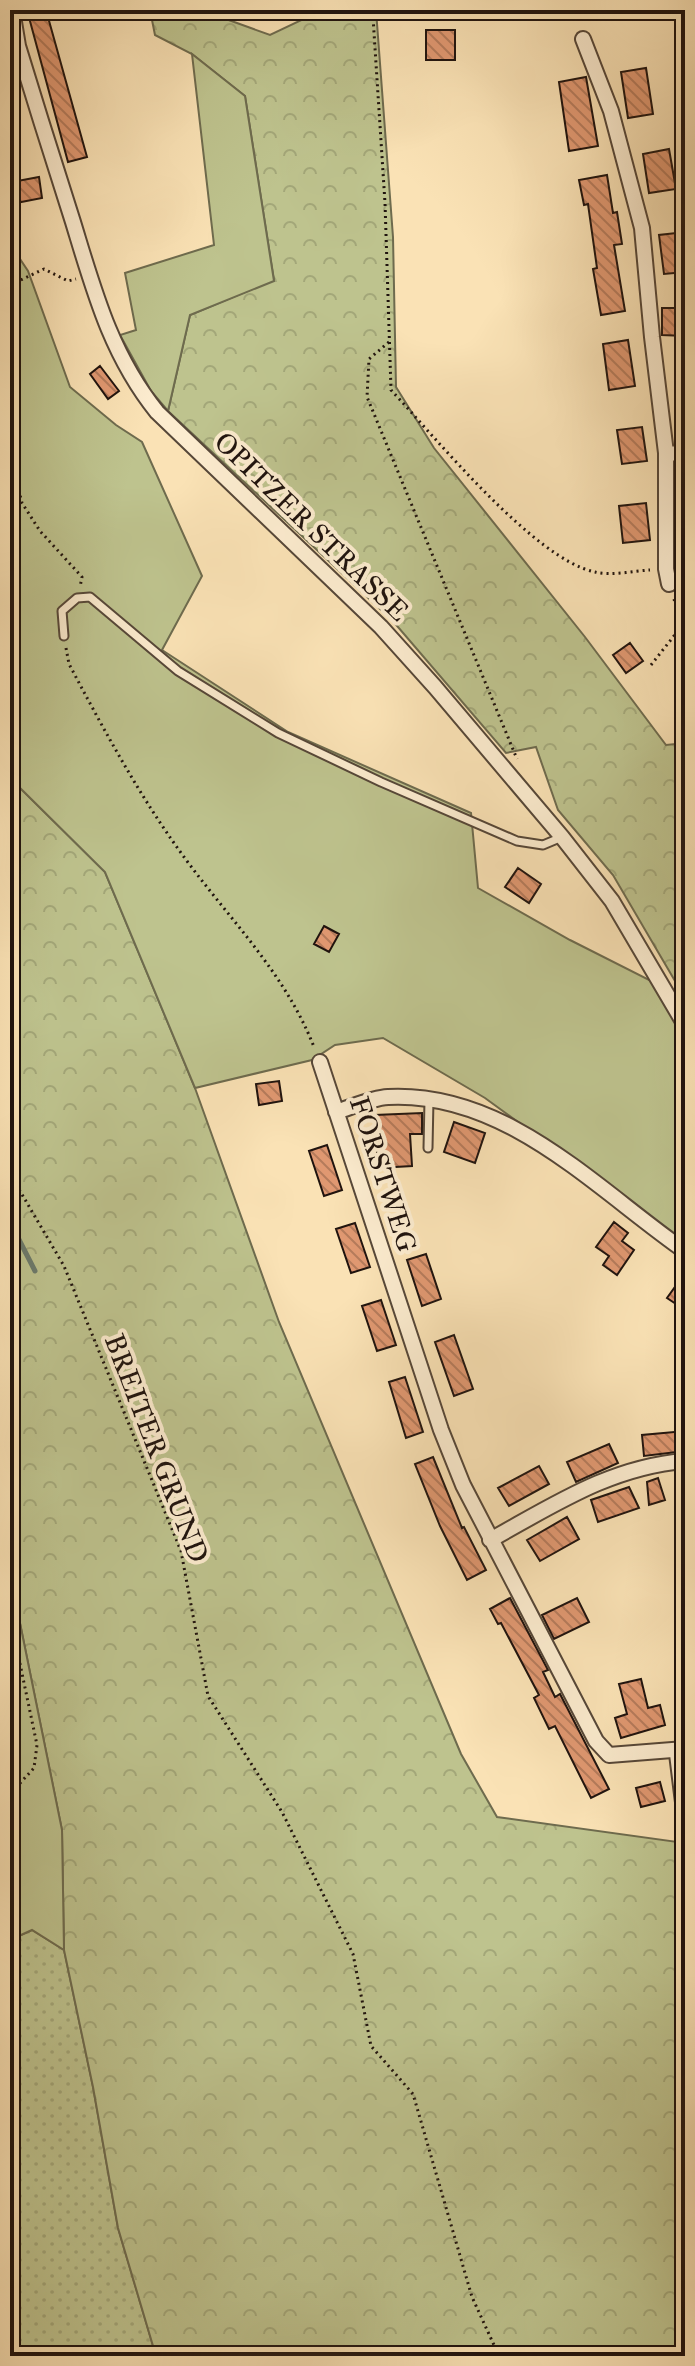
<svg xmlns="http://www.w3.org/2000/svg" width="695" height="2366" font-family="'IM FELL Great Primer',serif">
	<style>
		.grass { fill: url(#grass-dots); stroke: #6e6b4e; stroke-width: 2 }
		.forest { fill: url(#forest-crowns); stroke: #6e6b4e; stroke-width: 2 }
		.garden { fill: #bec38e; stroke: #6e6b4e; stroke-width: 2 }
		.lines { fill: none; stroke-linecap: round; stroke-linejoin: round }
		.stream { stroke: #6b7a6c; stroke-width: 5 }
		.building { fill: url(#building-back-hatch); stroke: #1f130e; stroke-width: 2 }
		.lane-casing { stroke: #564738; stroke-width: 11 }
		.street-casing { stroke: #564738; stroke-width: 18 }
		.path { stroke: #1f130e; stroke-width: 3; stroke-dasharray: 2 4; stroke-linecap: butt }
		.lane { stroke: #fceccf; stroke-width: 7 }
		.street { stroke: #fceccf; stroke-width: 14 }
		.labels { text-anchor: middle; stroke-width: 8; stroke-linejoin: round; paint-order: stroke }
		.street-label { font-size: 28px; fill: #1f130e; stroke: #fceccf }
	</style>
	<defs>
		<pattern id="grass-dots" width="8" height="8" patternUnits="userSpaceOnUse" patternTransform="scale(2)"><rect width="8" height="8" fill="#bec38e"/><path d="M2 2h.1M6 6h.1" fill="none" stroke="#a3a779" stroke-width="1.8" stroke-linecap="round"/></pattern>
		<pattern id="forest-crowns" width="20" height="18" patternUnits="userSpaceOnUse" patternTransform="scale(2)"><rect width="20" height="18" fill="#bec38e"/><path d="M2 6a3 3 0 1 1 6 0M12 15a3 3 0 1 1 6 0" fill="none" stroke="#a3a779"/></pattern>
		<pattern id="building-back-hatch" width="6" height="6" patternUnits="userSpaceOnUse" patternTransform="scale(2)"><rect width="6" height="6" fill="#e09871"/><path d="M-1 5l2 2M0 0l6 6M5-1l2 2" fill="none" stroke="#b57b5b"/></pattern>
	</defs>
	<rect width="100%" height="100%" fill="#fae2b5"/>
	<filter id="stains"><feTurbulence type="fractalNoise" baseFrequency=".0025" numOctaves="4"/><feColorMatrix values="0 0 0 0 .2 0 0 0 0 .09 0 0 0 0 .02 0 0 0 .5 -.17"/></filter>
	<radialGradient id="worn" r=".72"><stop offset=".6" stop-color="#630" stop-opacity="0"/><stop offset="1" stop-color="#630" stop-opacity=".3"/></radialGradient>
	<path class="grass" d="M32,1930L64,1950L93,2087L118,2228L156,2356H10V1940Z"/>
	<path class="forest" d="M150,10H201L270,35L308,17L307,10H376L393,237L396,387L434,448L585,637L666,745L685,743V998L613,875L558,810L536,747L506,753L392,620L168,411L190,315L274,280L245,96L192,54L155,35Z
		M10,778L105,872L195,1088L279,1322L461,1754L497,1817L685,1843V2356H156L118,2228L93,2087L64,1950L62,1830L10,1574Z"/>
	<path class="garden" d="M192,54L245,96L274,281L190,315L168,411L151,391L120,335L136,330L125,273L214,245Z
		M10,244L28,271L70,387L116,425L142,442L202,576L162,650L288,732L471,813L478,888L570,940L685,998V1244L485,1098L383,1038L335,1045L312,1060L195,1088L105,872L10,778Z
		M10,1574L62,1830L64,1950L32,1930L10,1940Z"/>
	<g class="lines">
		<path class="stream" d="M10,1222L35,1271"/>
	</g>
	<path class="building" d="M27,10H46L87,157L68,162Z
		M426,30H455V60H426Z
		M646,68L653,114L628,118L621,72Z
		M586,77L598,146L569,151L559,82Z
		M669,149L676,189L649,193L643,154Z
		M607,175L613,213L617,212L622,244L614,245L625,311L601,315L593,269L597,268L588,204L584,205L579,180Z
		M39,177L42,198L16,203L12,182Z
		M685,232V272L664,274L659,235Z
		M662,308H685V336L662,335Z
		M628,340L635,386L609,390L603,344Z
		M100,366L119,391L108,399L90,374Z
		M642,427L647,461L622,464L617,430Z
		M646,503L650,540L623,543L619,506Z
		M630,643L643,661L626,673L613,655Z
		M518,868L541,884L529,903L505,887Z
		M324,926L339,934L329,952L314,944Z
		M279,1081L282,1101L259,1105L256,1084Z
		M422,1113V1134H410L412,1166L378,1168L375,1115Z
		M454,1122L485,1133L475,1163L444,1152Z
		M327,1145L342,1190L324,1196L309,1151Z
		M614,1222L628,1233L622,1241L634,1250L617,1275L603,1265L609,1256L596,1247Z
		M355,1223L370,1267L351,1273L336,1229Z
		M426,1254L441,1299L422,1306L407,1260Z
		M685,1273V1310L667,1298Z
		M381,1300L396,1345L377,1351L362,1306Z
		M454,1335L473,1389L454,1396L435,1342Z
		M405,1377L423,1432L406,1438L389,1382Z
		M685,1431V1451L644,1456L642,1435Z
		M609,1444L618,1463L576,1482L567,1462Z
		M433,1457L462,1528L464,1527L486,1570L467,1580L440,1526L415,1464Z
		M539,1466L549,1484L509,1506L498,1488Z
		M658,1478L665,1500L649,1505L647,1482Z
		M629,1487L639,1508L598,1522L591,1500Z
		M567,1517L579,1539L540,1561L527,1540Z
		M510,1598L548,1670L543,1672L555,1697L560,1694L609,1789L591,1798L555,1726L549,1729L534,1698L539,1695L501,1623L498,1624L490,1609Z
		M577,1598L589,1622L554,1639L542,1615Z
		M641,1679L648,1708L660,1705L665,1725L621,1738L615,1718L627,1714L619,1684Z
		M660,1782L665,1801L641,1807L636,1788Z"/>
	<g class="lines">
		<defs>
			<path id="lane" d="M669,584L685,583
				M64,636L62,611L77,598L90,597L178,671L278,733L381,782L517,841L543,845L562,837
				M428,1148L429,1100
				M673,1750L685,1847"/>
			<path id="street" d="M12,10L18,46C36,105 54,163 73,222C94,291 111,355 157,412L381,627L435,687L562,837L612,901L685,1025
				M583,39L611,111L642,228L652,337L666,453V569L669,584
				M666,453L685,454
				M320,1062L441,1430L463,1485L596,1741L609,1755L685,1749
				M336,1112C352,1107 371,1098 388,1097C506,1091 595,1188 685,1251
				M490,1540C554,1505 610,1467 685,1461"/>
		</defs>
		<use href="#lane" class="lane-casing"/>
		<use href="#street" class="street-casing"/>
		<path class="path" d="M413,10L373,17L385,203L391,390C435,437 535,560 595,572C611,576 633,571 650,570
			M10,285L44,269L68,281L76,279
			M389,342L369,359L367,397L517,759
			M10,455L22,503L40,531L82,577L80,587
			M674,599L685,641
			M66,648L69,664C104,730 140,797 184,857C230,920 285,973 314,1047
			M651,665L681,627
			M10,1174L64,1266L181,1551L208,1696L282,1812L353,1954L371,2046L413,2094L472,2297L499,2356
			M10,1616L37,1745L34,1768L10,1794"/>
		<use href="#lane" class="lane"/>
		<use href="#street" class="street"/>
	</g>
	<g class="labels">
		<g class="street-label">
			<text transform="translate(312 526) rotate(44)" y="10">OPITZER STRASSE</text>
			<text transform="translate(384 1174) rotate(72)" y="10">FORSTWEG</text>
			<text transform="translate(157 1448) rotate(69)" y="10">BREITER GRUND</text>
		</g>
	</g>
	<rect width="695" height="2366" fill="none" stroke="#fae2b5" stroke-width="40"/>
	<rect x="12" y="12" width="671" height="2342" fill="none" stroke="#1f130e" stroke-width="4"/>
	<rect x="20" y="20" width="655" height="2326" fill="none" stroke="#1f130e" stroke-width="2"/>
	<rect width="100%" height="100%" filter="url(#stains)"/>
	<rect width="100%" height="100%" fill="url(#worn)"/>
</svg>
